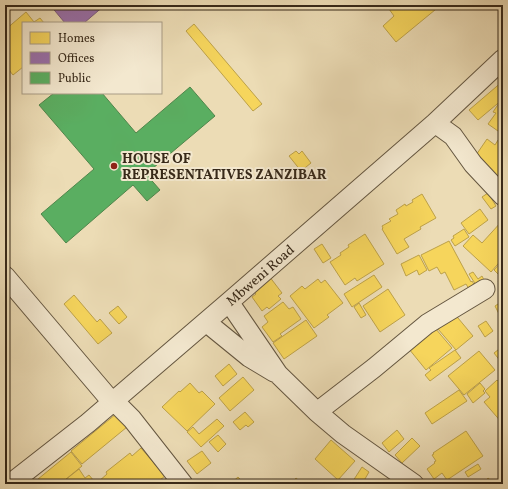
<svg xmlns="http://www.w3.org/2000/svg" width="508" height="489" font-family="Vollkorn,serif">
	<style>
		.homes { fill: #f6d55c; stroke: #bda148 }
		.offices { fill: #9970ab; stroke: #7c5b7f }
		.public { fill: #5aae61; stroke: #50864b }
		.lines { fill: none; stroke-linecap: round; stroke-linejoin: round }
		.minor-casing { stroke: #645640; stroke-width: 21 }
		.minor { stroke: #f3e8cf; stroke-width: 19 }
		.poi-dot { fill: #8f2418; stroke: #f3e8cf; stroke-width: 1.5 }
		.labels { text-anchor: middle; stroke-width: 4; stroke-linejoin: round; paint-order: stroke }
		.poi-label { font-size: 14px; font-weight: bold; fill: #372919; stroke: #f3e8cf; text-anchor: start }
		.street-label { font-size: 14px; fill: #372919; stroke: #f3e8cf }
	</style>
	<rect width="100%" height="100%" fill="#ecdcb5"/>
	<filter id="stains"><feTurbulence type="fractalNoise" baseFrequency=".005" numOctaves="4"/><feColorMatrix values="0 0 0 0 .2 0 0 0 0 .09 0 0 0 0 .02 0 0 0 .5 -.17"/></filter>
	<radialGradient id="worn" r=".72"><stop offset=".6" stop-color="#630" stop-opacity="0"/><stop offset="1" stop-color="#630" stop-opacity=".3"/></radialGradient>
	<path class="homes" d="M393,5H441L396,42L383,26L394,16L389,9Z
		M26,12L34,22L40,18L44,23H23V67L13,75L5,65V30Z
		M194,24L262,104L253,111L186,31Z
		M503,81V99L478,120L469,110Z
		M499,103L502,105L503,104V128L501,126L498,131L488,124L496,113L493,112Z
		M487,139L495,145L498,140L503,144V182L489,172L474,158Z
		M296,151L299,154L302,151L311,163L301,171L289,156Z
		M488,193L496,206L491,209L482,197Z
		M422,194L436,218L420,227L421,229L404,239L409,247L397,254L382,229L383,228L382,226L391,221L389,219L398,214L396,210L405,204L406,206L413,202L412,200Z
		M480,209L488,220L469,234L461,223Z
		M502,221L503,258L491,272L463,246L473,235L482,243Z
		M464,229L469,237L455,246L451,240L454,238L453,236Z
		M365,234L384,264L357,281L355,278L345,285L330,262L341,255L340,253L349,247L348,245Z
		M449,241L471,282L472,281L475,286L469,289L466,284L454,290L445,272L441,274L437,267L429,271L421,255Z
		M322,244L331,258L323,263L314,249Z
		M419,255L427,270L419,275L417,270L406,276L401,264Z
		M503,260V270L498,274L494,270Z
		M473,272L478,279L482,276L484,280L476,285L469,274Z
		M374,275L382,287L352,307L344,294Z
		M269,276L282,293L278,296L281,299L269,309L267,307L262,311L252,297L256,294L252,289Z
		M503,278V288L498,281Z
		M318,279L321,283L325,280L343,303L327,315L329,317L314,328L290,296L302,286L305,289Z
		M388,289L405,315L380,332L363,306Z
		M74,295L97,322L100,319L112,333L98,344L64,304Z
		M283,302L289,309L293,307L301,319L280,334L282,336L273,342L262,327L268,322L264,316Z
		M501,302L503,304V311L499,314L495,306Z
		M359,303L366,315L361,318L354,307Z
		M118,306L127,317L119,324L109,313Z
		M453,312L473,336L456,350L438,329L439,328L437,326Z
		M306,320L317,336L284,359L273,343Z
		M486,321L493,331L485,337L478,326Z
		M435,328L452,348L426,370L409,349Z
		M503,346V361L501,362L494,353Z
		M455,350L461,358L430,381L425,375L431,370L429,368Z
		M479,351L495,370L464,395L448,376Z
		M229,364L237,374L223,386L215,376Z
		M243,377L254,390L230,411L219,398Z
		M497,380L503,386V424L484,402L490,397L485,391Z
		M190,383L199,393L202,391L215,404L187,431L162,407L179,391L180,392Z
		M480,383L485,389L483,391L485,393L473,403L467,394Z
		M459,390L467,401L432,424L425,413Z
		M245,412L254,422L248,427L246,425L240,430L233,422Z
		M116,414L127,427L82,464L71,451Z
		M217,419L224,426L201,447L187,432L193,427L199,434Z
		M397,430L404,439L389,452L382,443Z
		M466,431L483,456L447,480L442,473L434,479L427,469L435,463L434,462L436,461L432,455L434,454L433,453Z
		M218,435L226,444L218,452L209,442Z
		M412,438L420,446L402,463L395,455Z
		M331,440L355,461L338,480L315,459Z
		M141,448L165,476L155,484H100L98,482L107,474L106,472L130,453L132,456Z
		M202,451L211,463L197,474L187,461Z
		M71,452L82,466L60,484H32Z
		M478,464L481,469L468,477L465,472Z
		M362,467L369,472L362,484H351Z
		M79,469L85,478L89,475L94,481L91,484H60Z
		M238,477L245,484H230Z
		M296,478L303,484H290Z
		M488,478L495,484H483Z"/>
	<path class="offices" d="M50,5H105L84,23H65Z"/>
	<path class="public" d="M190,87L215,116L146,174L160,190L147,201L133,185L66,243L41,214L94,169L39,105L54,93H102L136,133Z"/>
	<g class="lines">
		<defs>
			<path id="minor" d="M435,123L453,136L473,164L503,196
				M5,276L112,402
				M229,302L278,374L317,412L343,434L414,484
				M206,322L249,357L274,372
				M114,401L132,419L183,484
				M317,412L374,368L427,324L485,289
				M10,484L88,423L229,302L435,123L503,59"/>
		</defs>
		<use href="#minor" class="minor-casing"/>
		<use href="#minor" class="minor"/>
	</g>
	<circle class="poi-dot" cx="114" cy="166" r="4"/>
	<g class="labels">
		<g class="poi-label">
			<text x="122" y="163">HOUSE OF<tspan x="122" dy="16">REPRESENTATIVES ZANZIBAR</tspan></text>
		</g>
		<g class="street-label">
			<text transform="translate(260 275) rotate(-41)" y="5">Mbweni Road</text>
		</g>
	</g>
	<rect width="508" height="489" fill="none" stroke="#ecdcb5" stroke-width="20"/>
	<rect x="6" y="6" width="496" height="477" fill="none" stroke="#372919" stroke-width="2"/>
	<rect x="10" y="10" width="488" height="469" fill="none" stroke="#372919"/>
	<rect x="22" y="22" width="140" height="72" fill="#f3e8cf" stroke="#a89c86"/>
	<rect x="30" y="32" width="20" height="12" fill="#f6d55c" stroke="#a89c86"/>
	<text x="58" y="42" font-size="12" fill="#372919">Homes</text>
	<rect x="30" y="52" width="20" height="12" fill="#9970ab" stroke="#a89c86"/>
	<text x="58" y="62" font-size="12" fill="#372919">Offices</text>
	<rect x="30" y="72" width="20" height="12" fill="#5aae61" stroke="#a89c86"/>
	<text x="58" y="82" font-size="12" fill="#372919">Public</text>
	<rect width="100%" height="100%" filter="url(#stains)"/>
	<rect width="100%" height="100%" fill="url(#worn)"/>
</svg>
